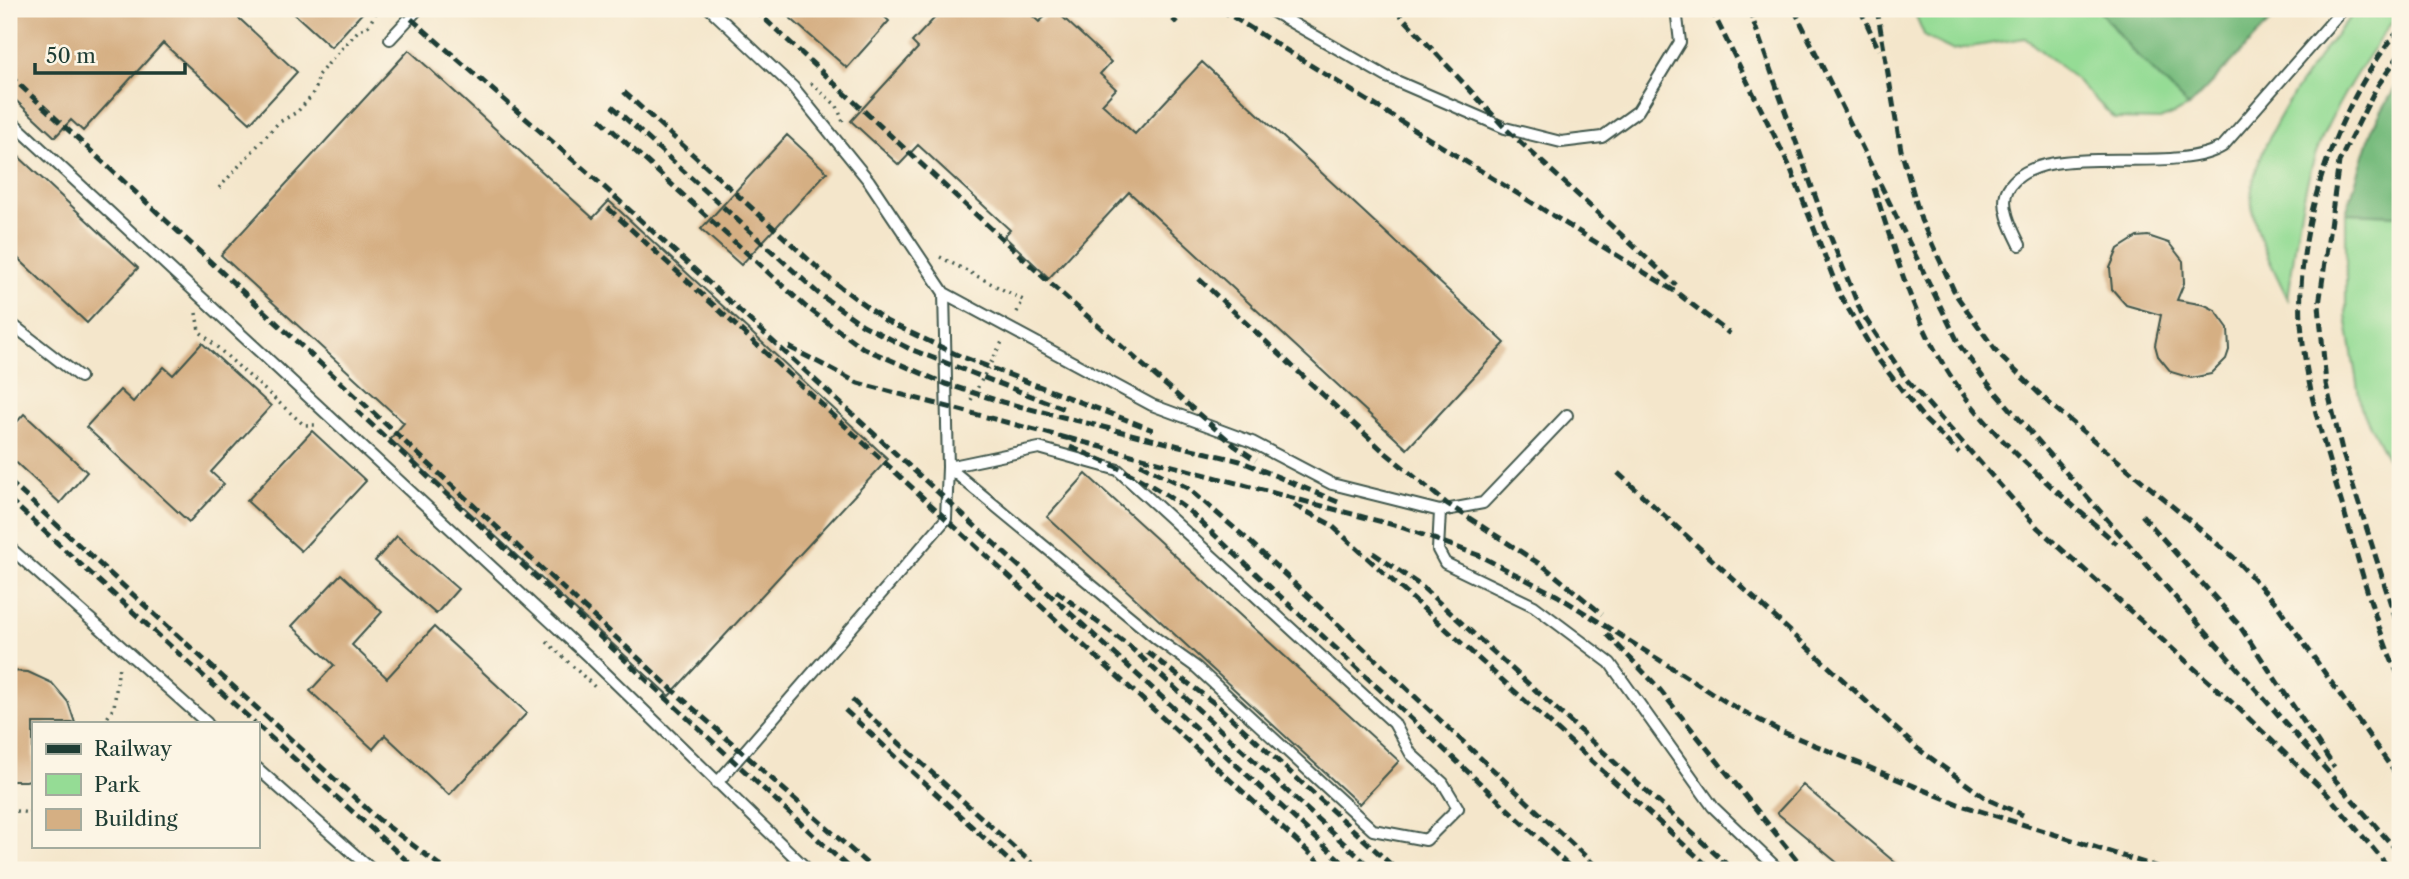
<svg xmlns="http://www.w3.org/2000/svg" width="2409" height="879" font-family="'Libre Caslon Text',serif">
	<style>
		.green { fill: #95dc95; stroke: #5a8c64; stroke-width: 2 }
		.forest { fill: #78bc7e; stroke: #4c7c59; stroke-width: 2 }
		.building { fill: #d5af83 }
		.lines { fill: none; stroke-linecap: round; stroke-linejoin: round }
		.service-casing { stroke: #3f564b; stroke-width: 14 }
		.path { stroke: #3f564b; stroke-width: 3.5; stroke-dasharray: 2 5; stroke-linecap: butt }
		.service { stroke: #fff; stroke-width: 10 }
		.rail { stroke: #1f3d34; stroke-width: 5; stroke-dasharray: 10 5; stroke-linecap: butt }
	</style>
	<rect width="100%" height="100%" fill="#fcf5e5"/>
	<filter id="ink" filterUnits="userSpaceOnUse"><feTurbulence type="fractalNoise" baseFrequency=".0143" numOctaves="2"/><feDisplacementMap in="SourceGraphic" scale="14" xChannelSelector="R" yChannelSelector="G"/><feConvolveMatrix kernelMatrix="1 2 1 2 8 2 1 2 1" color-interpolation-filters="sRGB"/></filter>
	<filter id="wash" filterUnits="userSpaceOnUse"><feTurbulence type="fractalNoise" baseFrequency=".00686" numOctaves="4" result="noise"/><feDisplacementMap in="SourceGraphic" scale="28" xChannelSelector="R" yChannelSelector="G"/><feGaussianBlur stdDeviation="1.57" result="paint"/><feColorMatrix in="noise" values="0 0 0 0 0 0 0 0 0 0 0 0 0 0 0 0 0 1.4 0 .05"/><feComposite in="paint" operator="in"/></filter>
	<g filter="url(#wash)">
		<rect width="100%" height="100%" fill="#f4e6cb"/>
		<path class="green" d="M1913,9H2098L2131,49L2189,107L2160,120L2115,119L2071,75L2025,38L1952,50L1925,37Z
			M2357,9L2400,11C2370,51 2341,94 2321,140C2301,187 2295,249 2288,299C2274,270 2247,221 2252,188C2261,131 2320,52 2357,9Z
			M2346,213L2400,215V483L2361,408L2346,316Z"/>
		<path class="forest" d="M2098,9H2282L2189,107L2131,49Z
			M2400,80V215L2346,213L2373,126Z"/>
		<g id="blocks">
			<path class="building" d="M9,9H229L297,72L250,123L163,43L83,131L71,120L55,137L9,94Z
				M289,9H366L331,47Z
				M780,9H876L889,21L847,68Z
				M943,9H1025L1039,22L1054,9L1111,62L1100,74L1116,89L1102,104L1135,134L1202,62L1505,343L1407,449L1129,192L1049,278L1004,236L1010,230L918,145L899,165L851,121L918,48L912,42Z
				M409,50L593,218L609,201L888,459L669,696L390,439L404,423L221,255Z
				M787,135L827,172L741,265L701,229Z
				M18,156L138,268L87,323L9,250V166Z
				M2148,236L2169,243L2183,261L2184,283L2177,300L2205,305L2215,310L2228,328L2229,350L2226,359L2211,374L2191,378L2171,372L2158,356L2155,345L2161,315L2126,305L2112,289L2110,268L2118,249L2137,237Z
				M202,343L271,406L211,472L224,484L189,522L86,427L120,390L133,402L164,367L173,375Z
				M24,414L87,472L60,503L9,456V431Z
				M312,431L366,481L301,551L247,501Z
				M1086,474L1399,761L1359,804L1047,517Z
				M397,536L458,589L436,614L375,561Z
				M341,574L382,612L352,645L387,678L434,627L527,713L449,795L385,735L373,749L310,691L334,665L292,626Z
				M9,671L28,672L52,683L68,702L75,723H33V779L26,781H9Z
				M1803,785L1904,870H1846L1777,813Z"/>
		</g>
	</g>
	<g filter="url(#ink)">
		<use href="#blocks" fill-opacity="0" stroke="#3f564b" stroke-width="2"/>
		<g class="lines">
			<defs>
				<path id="service" d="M710,9L793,87L869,181L944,293L948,467L946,519L717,783
					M1268,9L1387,77L1505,128L1561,142L1602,137L1638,111L1680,42L1676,9
					M390,39L418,9
					M9,119L591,659L808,870
					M2020,245C2013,231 1999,205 2008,189C2038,136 2172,178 2223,146L2343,9
					M944,293L1152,405L1252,442L1332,484L1440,511L1483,503L1567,415
					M9,322L80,377
					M1039,448L1118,470L1394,723L1411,754L1443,783L1458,808L1426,840L1373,830L1196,667L1157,639L948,467Z
					M1440,511L1438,550L1445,563L1534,606L1610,663L1713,807L1779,870
					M9,547L207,723
					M257,768L372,870"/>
			</defs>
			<use href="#service" class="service-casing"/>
			<path class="path" d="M811,83L837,106L843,122
				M219,188L278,123L297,112L310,98L317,86L318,75L358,31L369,25L378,9
				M940,257L1023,300L1015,316
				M196,313L199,331L304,425H319
				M971,400L1002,342
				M547,642L598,690
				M104,723L114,707L119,666
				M9,810L29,813L33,809"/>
			<use href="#service" class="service"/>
			<path class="rail" d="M400,9L602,185L1351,870
				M754,9L1053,286L1235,446L1256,460
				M1162,9L1177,23
				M1178,9L1184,14
				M1220,9L1676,292L1730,334
				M1395,9L1505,128L1676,285
				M1711,9L1790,167L1840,295L1878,359L1925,420L1959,453
				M1749,9L1824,221L1861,312L1906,379L2038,528L2236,706L2328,795L2391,870
				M1794,9L1960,346L1985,380L2400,854
				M1860,9L1879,50
				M1877,9L1901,150L1921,220L1956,295L1999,355L2049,403L2233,557L2275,602L2400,780
				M2400,29C2337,103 2296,224 2301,321C2305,388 2327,454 2346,518C2362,572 2376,628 2400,679
				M2400,54L2376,88L2339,162L2319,305L2326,384L2343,454L2400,633
				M9,75L676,693L874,870
				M624,92L831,280L886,321L960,356L1153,430
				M612,106L819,294L863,325L910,349L1065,409
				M600,119L806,307L863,348L946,384L1002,402L1240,461L1338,502
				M1874,188C1893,245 1909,305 1939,357C1982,433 2053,487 2117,544
				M608,208L1328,870
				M1199,279L1381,449L1446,503L1546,568L1602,614
				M789,347L858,383L1077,441
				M356,410L851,870
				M1068,438L1401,527L1478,555L1558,596L1731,705L1778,730L1958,804L2167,870
				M1070,447C1114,464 1152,483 1190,512L1573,870
				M1140,464L1188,488L1247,539L1600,870
				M1618,473L1917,748L1987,799L2023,815
				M9,481L378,819L446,870
				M9,499L255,723
				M1294,505L1330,524L1712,870
				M2142,515L2239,625L2334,767
				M1373,553L1421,586L1733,870
				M1056,591L1129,646L1373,870
				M1607,634L1656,685L1805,870
				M1147,652L1218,706L1397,870
				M852,700L1039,870
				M845,710L1019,870
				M257,725L417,870"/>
		</g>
	</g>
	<rect width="2409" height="879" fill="none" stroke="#fcf5e5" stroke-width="35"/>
	<rect x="32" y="722" width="228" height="126" fill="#fcf5e5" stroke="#a4ab9e" stroke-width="2"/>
	<rect x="46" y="744" width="35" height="10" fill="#1f3d34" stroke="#a4ab9e" stroke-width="2"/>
	<text x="94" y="756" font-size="21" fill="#1f3d34">Railway</text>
	<rect x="46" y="774" width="35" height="21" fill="#95dc95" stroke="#a4ab9e" stroke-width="2"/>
	<text x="94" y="792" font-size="21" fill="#1f3d34">Park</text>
	<rect x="46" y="809" width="35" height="21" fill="#d5af83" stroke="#a4ab9e" stroke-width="2"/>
	<text x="94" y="826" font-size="21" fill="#1f3d34">Building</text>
	<path d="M35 63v10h150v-10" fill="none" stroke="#1f3d34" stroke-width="3.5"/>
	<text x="46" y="63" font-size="21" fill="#1f3d34" stroke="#fcf5e5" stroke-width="5" paint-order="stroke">50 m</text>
</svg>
